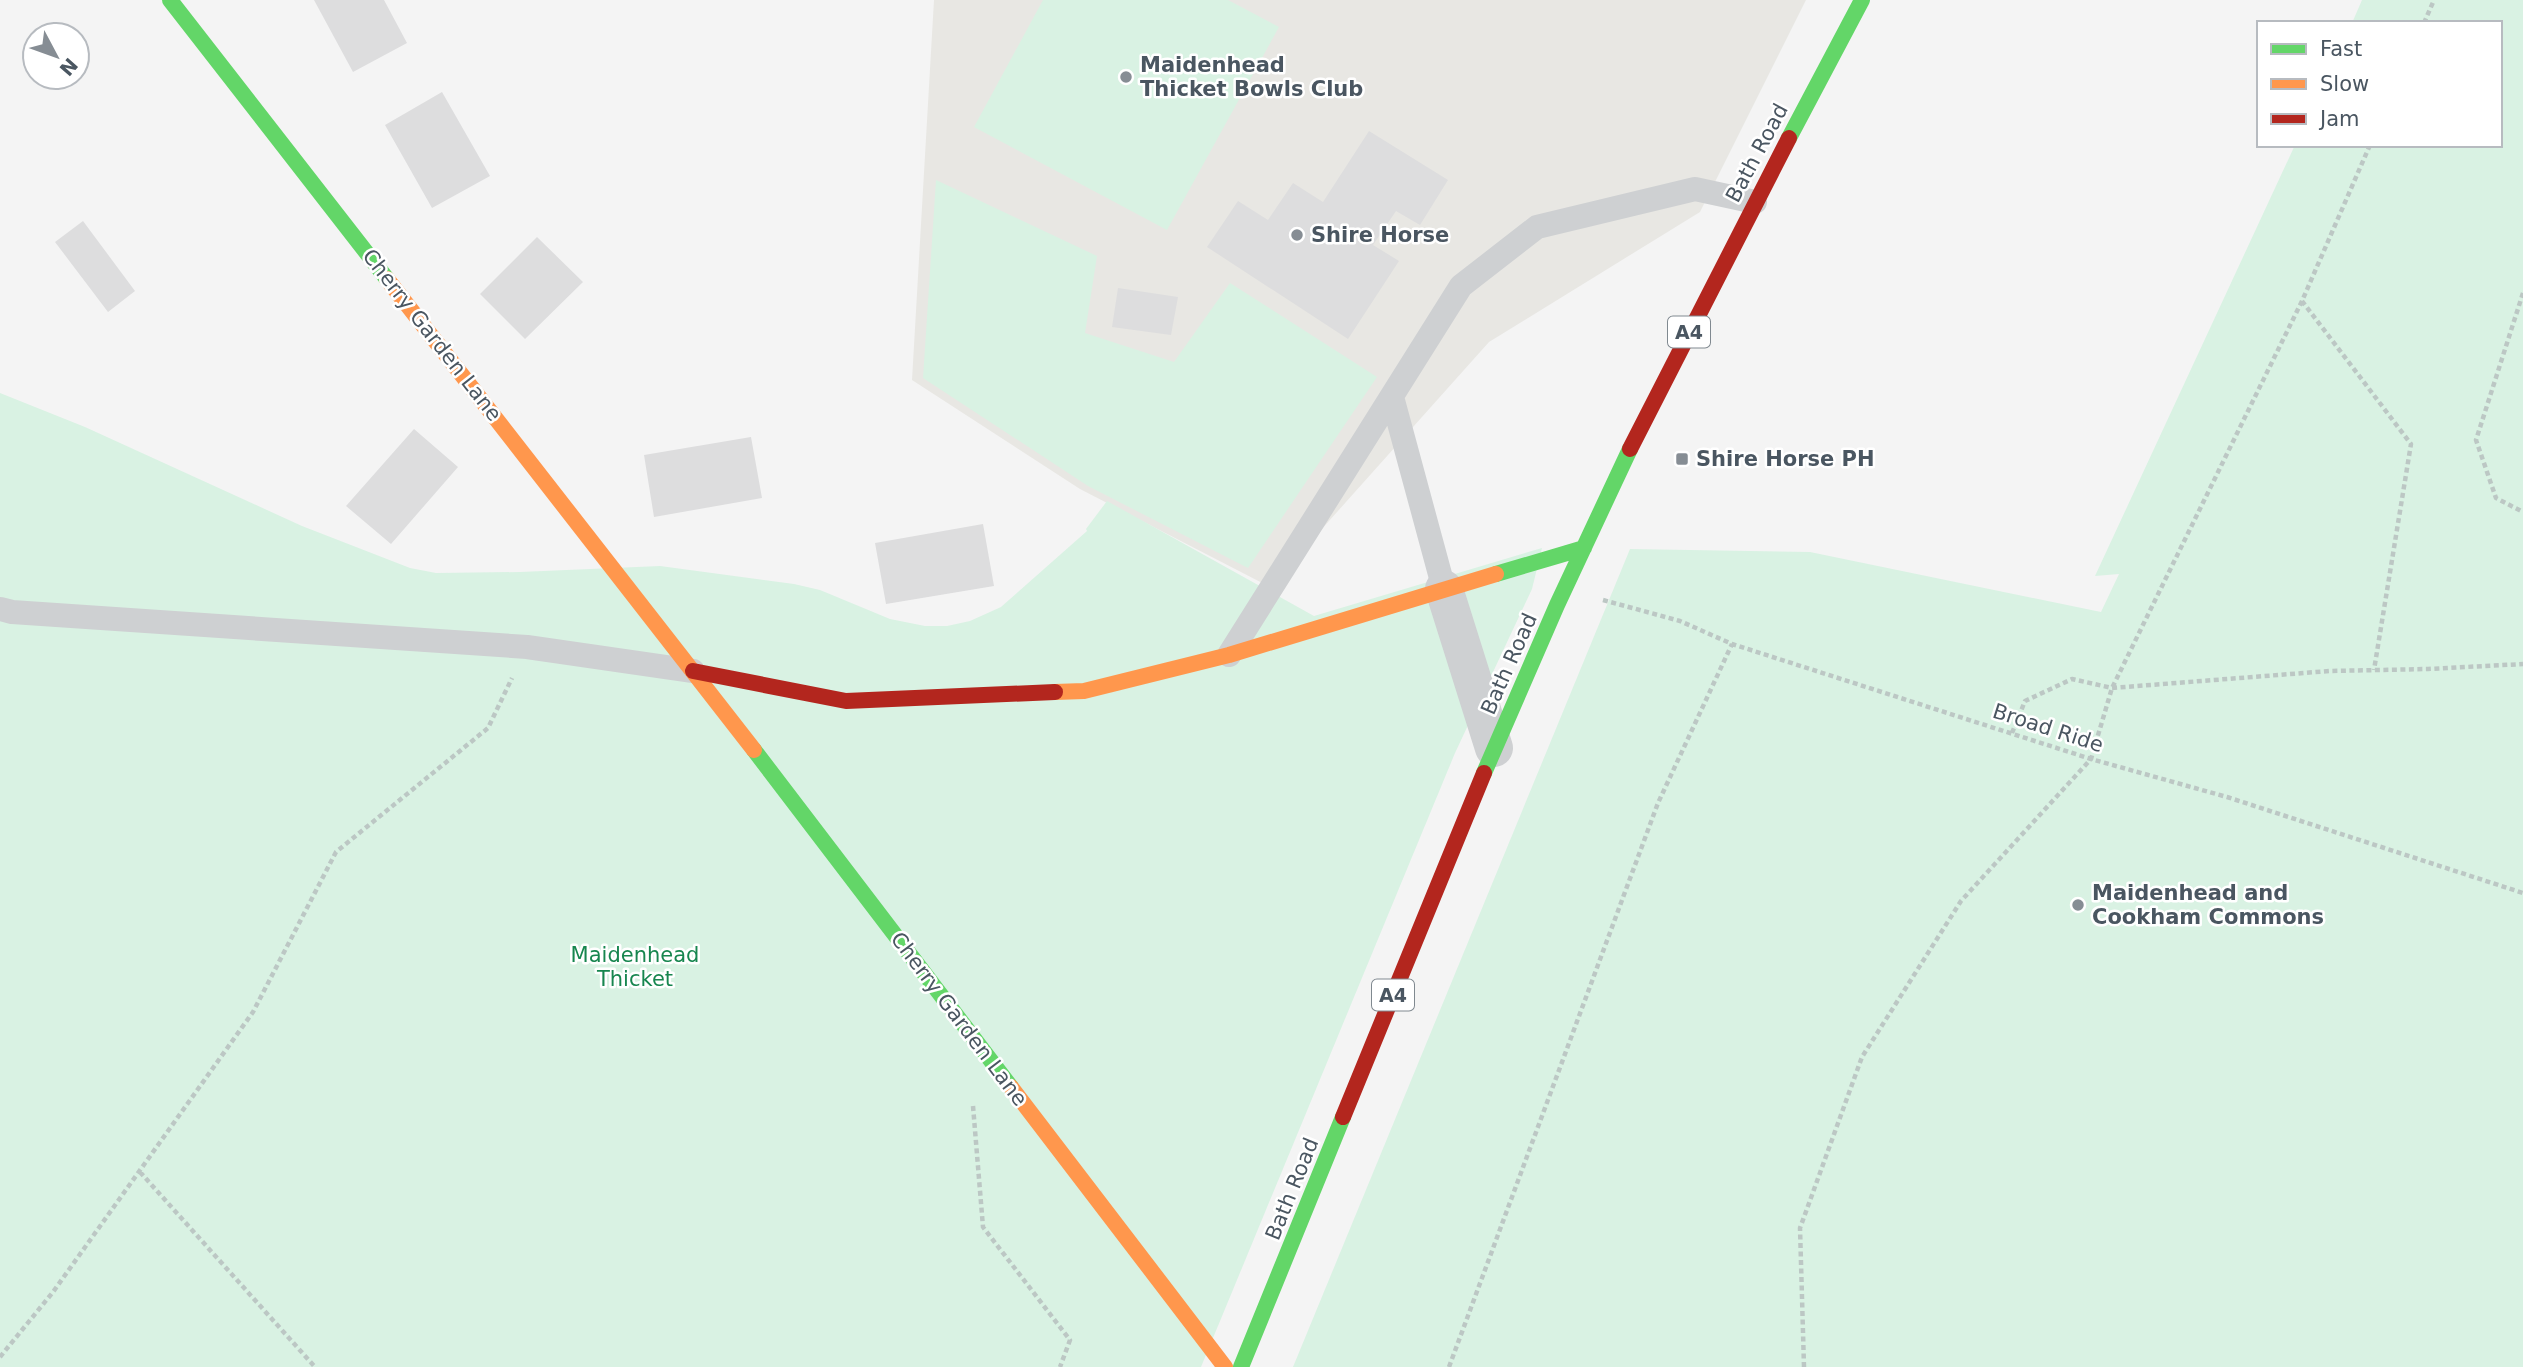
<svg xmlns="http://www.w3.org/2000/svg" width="2523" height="1367" font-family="'DejaVu Sans',sans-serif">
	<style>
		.commercial { fill: #e8e7e3 }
		.green { fill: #d9f2e3 }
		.building { fill: #ddddde }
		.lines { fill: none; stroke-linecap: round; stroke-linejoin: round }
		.path { stroke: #bcc7c4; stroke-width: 4.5; stroke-dasharray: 5 3.5; stroke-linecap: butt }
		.lane { stroke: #ced0d2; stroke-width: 24 }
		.street { stroke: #ced0d2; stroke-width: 38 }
		.fast { stroke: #63d668; stroke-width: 16 }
		.slow { stroke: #ff974d; stroke-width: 16 }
		.jam { stroke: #b3261e; stroke-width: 16 }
		.poi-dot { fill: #868d94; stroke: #fff; stroke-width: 2.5 }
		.labels { text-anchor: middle; stroke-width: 5; stroke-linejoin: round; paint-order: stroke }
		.shield { fill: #fff; stroke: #808990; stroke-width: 2 }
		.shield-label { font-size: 19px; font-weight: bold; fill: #4a5661 }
		.poi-label { font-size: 21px; font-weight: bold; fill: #4a5661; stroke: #fff; text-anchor: start }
		.street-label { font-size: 21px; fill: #4a5661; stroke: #fff }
		.park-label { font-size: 21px; fill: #17864f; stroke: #fff }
	</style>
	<rect width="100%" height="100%" fill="#f4f4f4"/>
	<path class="commercial" d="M934,0H1806L1700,212L1489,342L1270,587L1080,489L912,380Z"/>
	<path class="green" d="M1043,0H1228L1279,27L1167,230L974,127Z
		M2362,0H2523V1367H1293L1630,549L1810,552L2101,612L2119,574L2095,576L2295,145H2500V23H2352Z
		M936,180L1097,256L1085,333L1174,362L1230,283L1377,377L1248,568L1088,486L923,378Z
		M0,393L85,427L302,526L410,568L436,573L520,572L660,566L794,584L820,590L890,619L925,626H947L970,621L1001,607L1087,531L1086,529L1107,501L1314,616L1542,548L1532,589L1455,753L1201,1367H0Z"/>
	<path class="building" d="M314,0H384L407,43L353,72Z
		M442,92L490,176L432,208L385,125Z
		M1369,131L1448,180L1420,225L1396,211L1373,245L1399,261L1348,339L1207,247L1238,201L1268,220L1293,183L1323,202Z
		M83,221L135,291L108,312L55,242Z
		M537,237L583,282L525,339L480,294Z
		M1118,288L1178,297L1171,335L1112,327Z
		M414,429L458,467L391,544L346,506Z
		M751,437L762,498L654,517L644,455Z
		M983,524L994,586L886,604L875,543Z"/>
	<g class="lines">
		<path class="path" d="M2424,23L2434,0
			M2370,145L2302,301L2411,444L2374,670
			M2523,293L2476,440L2496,498L2523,512
			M1603,600L1680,621L1732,644L2091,759L2227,797L2523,893
			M2012,733L2025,701L2072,679L2112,688L2329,671L2428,669L2523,664
			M973,1106L983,1227L1070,1340L1060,1367
			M140,1172L315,1367
			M0,1357L53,1292L253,1012L336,852L488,728L512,678
			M1449,1367L1658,803L1732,644
			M1804,1367L1800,1228L1862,1057L1961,901L2091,759L2112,688L2302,301"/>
		<path class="lane" d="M1392,397L1444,589
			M0,609L12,612L527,647L693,671
			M1229,655L1461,286L1537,227L1695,189L1755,202"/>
		<path class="street" d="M1444,589L1494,748"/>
		<path class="fast" d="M170,0L387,279
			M1789,138L1862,0
			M1496,574L1584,548
			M754,750L1011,1087
			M1484,773L1557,605L1630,449
			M1241,1367L1343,1117"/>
		<path class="slow" d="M387,279L754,750
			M1055,692L1084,691L1229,655L1496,574
			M1011,1087L1225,1367"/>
		<path class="jam" d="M1630,449L1789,138
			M693,671L846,701L1055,692
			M1343,1117L1484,773"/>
	</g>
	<g class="poi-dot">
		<circle cx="1126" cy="77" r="7"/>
		<circle cx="1297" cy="235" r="7"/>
		<rect x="1675" y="452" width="14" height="14" rx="3.5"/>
		<circle cx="2078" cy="905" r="7"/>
	</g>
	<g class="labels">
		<g class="shield">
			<rect x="1668" y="316.5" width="42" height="31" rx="5"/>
			<rect x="1372" y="979.5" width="42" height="31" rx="5"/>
		</g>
		<g class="shield-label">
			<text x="1689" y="339">A4</text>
			<text x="1393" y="1002">A4</text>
		</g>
		<g class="poi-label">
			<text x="1140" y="72">Maidenhead<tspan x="1140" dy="24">Thicket Bowls Club</tspan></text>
			<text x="1311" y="242">Shire Horse</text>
			<text x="1696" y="466">Shire Horse PH</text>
			<text x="2092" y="900">Maidenhead and<tspan x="2092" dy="24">Cookham Commons</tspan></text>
		</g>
		<g class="street-label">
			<text transform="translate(1757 153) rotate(-62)" y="7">Bath Road</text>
			<text transform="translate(432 335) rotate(52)" y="7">Cherry Garden Lane</text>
			<text transform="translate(1509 664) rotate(-66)" y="7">Bath Road</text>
			<text transform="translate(2048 728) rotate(18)" y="7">Broad Ride</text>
			<text transform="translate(959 1019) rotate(53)" y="7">Cherry Garden Lane</text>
			<text transform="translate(1292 1189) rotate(-68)" y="7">Bath Road</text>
		</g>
		<g class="park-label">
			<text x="635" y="962">Maidenhead<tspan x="635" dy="24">Thicket</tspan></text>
		</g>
	</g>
	<rect x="2257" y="21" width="245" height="126" fill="#ffffff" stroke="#b7bbc0" stroke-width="2"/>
	<rect x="2271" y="44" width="35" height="10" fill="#63d668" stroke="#b7bbc0" stroke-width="2"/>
	<text x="2320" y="56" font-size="21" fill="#4a5661">Fast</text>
	<rect x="2271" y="79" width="35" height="10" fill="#ff974d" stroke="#b7bbc0" stroke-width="2"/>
	<text x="2320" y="91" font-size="21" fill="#4a5661">Slow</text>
	<rect x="2271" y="114" width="35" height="10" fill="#b3261e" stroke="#b7bbc0" stroke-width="2"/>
	<text x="2320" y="126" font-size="21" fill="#4a5661">Jam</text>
	<g transform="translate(56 56) rotate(131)"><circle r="33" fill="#ffffff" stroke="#b7bbc0" stroke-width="2"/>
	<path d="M0-5L12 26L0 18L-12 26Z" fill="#868d94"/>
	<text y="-10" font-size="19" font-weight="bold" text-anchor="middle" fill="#4a5661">N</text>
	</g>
</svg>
